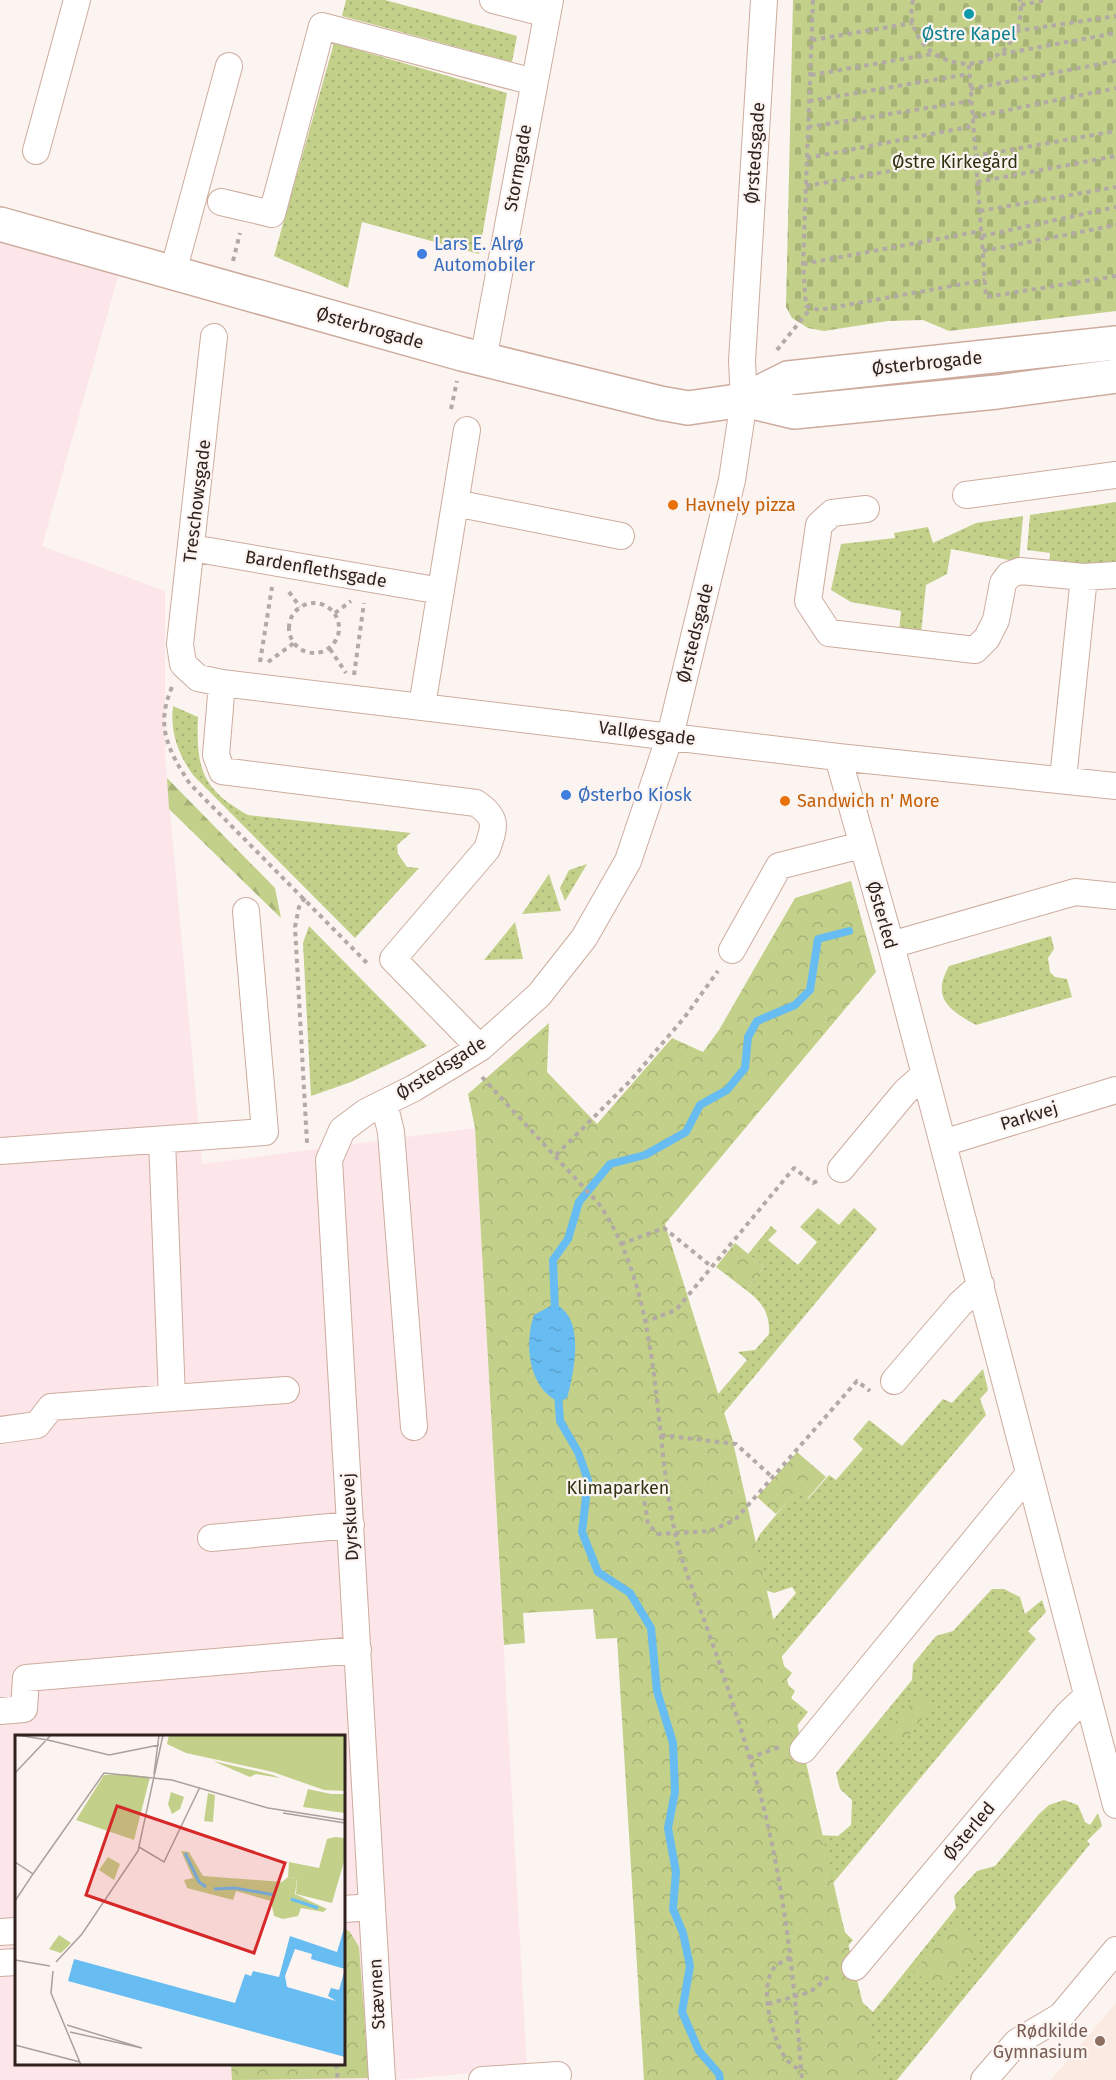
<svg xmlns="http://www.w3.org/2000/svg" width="1116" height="2080" font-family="'Fira Sans',sans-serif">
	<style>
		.industrial { fill: #fce6e9; fill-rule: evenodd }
		.built { fill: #fbeae2 }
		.grass { fill: url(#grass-dots) }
		.forest { fill: url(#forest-firs) }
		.cemetery { fill: url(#cemetery-stones) }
		.park { fill: url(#park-crowns) }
		.water { fill: url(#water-ripples) }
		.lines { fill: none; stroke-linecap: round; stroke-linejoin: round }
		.stream { stroke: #67bcf1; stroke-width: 8 }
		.minor-casing { stroke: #cdac9e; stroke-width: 28 }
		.major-casing { stroke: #cdac9e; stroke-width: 36 }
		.path { stroke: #b3a9a5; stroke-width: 4; stroke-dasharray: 4.5 4.5; stroke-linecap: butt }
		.minor { stroke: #fff; stroke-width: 26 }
		.major { stroke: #fff; stroke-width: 33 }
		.culture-dot { fill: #0f9aa8; stroke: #fcf4f1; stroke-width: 2 }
		.shop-dot { fill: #3f7fe0; stroke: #fcf4f1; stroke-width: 2 }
		.food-dot { fill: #e8710a; stroke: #fcf4f1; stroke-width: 2 }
		.education-dot { fill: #8d6e63; stroke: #fcf4f1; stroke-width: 2 }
		.labels { text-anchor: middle; stroke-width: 4.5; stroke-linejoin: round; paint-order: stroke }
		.culture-label { font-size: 18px; fill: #0d838f; stroke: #fcf4f1 }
		.street-label { font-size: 18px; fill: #30231e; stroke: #fcf4f1 }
		.park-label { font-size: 18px; fill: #2e3410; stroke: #fcf4f1 }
		.shop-label { font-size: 18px; fill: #366cbe; stroke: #fcf4f1; text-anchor: start }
		.food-label { font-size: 18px; fill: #c56008; stroke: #fcf4f1; text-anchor: start }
		.education-label { font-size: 18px; fill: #785e54; stroke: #fcf4f1; text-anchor: end }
		.inset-river { fill: none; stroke: #67bcf1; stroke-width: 3 }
		.inset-road { fill: none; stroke: #aaa09d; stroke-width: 1.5 }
		.view { fill: #d62828; fill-opacity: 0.15; stroke: #d62828; stroke-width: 3 }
		.inset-edge { fill: none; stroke: #30231e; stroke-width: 3 }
	</style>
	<defs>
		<pattern id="grass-dots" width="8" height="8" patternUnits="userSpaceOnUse" patternTransform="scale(1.5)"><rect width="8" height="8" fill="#c2d08a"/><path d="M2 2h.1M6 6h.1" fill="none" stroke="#a7b277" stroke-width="1.8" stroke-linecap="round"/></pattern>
		<pattern id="forest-firs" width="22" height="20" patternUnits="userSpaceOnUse" patternTransform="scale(1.5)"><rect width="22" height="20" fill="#c2d08a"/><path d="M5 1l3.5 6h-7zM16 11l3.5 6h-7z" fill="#a7b277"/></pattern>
		<pattern id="cemetery-stones" width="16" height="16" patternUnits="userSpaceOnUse" patternTransform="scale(1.5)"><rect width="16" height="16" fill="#c2d08a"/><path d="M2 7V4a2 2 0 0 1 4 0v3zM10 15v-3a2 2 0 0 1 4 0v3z" fill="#a7b277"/></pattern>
		<pattern id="park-crowns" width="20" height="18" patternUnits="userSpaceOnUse" patternTransform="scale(1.5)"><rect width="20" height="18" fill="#c2d08a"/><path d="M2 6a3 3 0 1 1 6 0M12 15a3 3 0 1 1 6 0" fill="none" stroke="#a7b277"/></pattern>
		<pattern id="water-ripples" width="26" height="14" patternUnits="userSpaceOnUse" patternTransform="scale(1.5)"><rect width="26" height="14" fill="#67bcf1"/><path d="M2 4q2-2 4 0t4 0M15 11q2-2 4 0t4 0" fill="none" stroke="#5aa1ce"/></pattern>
	</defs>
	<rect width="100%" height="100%" fill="#fcf4f1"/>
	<path class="industrial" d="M0,238L119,273L42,546L165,591V756L202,1164L475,1128L527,2068L397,2080H0ZM16,1736H344V2064H16Z"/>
	<path class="built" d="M1116,2003V2080H1051Z"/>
	<path class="grass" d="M346,0H385L517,36L512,62L342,16Z
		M334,43L507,93L479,254L362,222L348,288L274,256Z
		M1116,502V562L1088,566H1049L1050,553L1027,550L1030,515Z
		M1023,516L1019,562L951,549L947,574L926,585L921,634L899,632L901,611L851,602L831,590L841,544L895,538L894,533L928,527L933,543L976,523Z
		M173,706L198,717C196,767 201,789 248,815L411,833L397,845L398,854L407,867L419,868L355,938L193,775C178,754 170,732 173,706Z
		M587,864L565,901L560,888L569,870Z
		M549,874L561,911L522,914Z
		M515,922L523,959L484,960Z
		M309,926L427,1046L351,1082L311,1096L303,943Z
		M1051,936L1054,949L1048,958L1050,972L1055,977L1067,979L1072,997L976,1025C949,1010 931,998 949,966Z
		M818,1208L839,1225L854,1208L877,1229L714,1425L708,1406L747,1360L738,1352L755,1350L769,1334C770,1313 762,1302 746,1290L764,1267L748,1254L771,1226L777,1231L768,1240L798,1265L817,1242L800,1227Z
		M983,1369L988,1390L980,1399L986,1415L778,1661L792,1673L785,1682L795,1691L791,1698L808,1712L792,1732L760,1635L796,1593L792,1587L774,1593L765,1590L749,1556L760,1534L797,1490L808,1499L829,1475L836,1480L863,1449L853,1439L869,1420L902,1446L943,1399L952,1403Z
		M992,1589H1004L1020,1597L1025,1614L1042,1600L1046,1612L1028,1631L1036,1639L824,1894L840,1909L832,1920L853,1940L832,1965L806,1930L804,1862L818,1835L838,1836L851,1825L852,1800L840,1789L836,1773L912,1680L913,1664L936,1636L953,1631Z
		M1064,1800L1078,1805L1085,1822L1090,1825L1098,1813L1102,1826L1087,1841L1090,1844L897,2080H838L852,1993L873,2012L956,1908L954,1896L977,1871L995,1866L1039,1814L1049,1805Z"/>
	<path class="forest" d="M167,778L275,888L281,918L169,809Z"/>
	<path class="cemetery" d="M793,0H1116V311L949,331L923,320L888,321L824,331L808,328L792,318L786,307Z"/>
	<path class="park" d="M851,881L876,972L665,1224L732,1438L841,1916L882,2080H644L617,1638L596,1639L593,1609L523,1613L525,1643L504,1645L475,1128L468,1094L549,1023L547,1072L597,1124L672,1038L703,1052L719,1030L795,898Z
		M735,1243L764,1267L746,1290L716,1267Z
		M797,1452L826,1477L807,1499L797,1491L776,1514L757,1497Z
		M917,1696L931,1708L899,1747L885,1735Z
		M953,1924L980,1946L941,1993L914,1971Z
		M344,1928L350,1932L359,1947L369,2078L232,2080L231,2064H344Z"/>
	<path class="water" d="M554,1304C586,1316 574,1373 567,1398L559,1402C528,1388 524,1343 534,1315Z"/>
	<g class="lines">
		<path class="stream" d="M555,1312L553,1260L568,1239L579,1202L610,1164L645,1155L686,1132L700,1105L727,1090L745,1068L748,1037L757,1021L795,1005L810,990L818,939L849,931
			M558,1393L560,1421L578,1452L588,1480L582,1532L598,1572L630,1593L651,1628L657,1691L673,1743L675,1792L668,1828L676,1872L673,1909L683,1933L690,1966L682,2012L699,2051L719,2074L720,2080"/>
		<defs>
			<path id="minor" d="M493,0L547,14
				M36,151L77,0
				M221,202L272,214L322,26L534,82
				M173,272L229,66
				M214,337L180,644L183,664L198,678L222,683L838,757L1116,786
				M483,360L550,0
				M966,495L1116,475
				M455,503L621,536
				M866,509L832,513L819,525L808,601L829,633L975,650L987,638L996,620L1003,583L1009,575L1020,571L1084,577L1116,575
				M192,548L441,591
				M222,683L216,755L222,771L476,803C498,818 495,826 487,849L393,959L480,1048
				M422,706L467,430
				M838,757L891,945L1116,1805
				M1063,779L1084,577
				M891,945L1075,892L1116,896
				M732,950L779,866L862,845
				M384,1103L391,1132L414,1427
				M162,1140L172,1398L286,1390
				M943,1143L1116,1090
				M0,1151L265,1132L246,911
				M841,1169L905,1092L924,1075
				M894,1381L960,1304L981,1285
				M0,1430L37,1425L51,1407L172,1398
				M211,1538L351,1525
				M0,1711L24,1709L26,1678L358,1650
				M803,1750L1028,1475
				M344,1909L372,1907
				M0,1932L16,1931
				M0,1963L16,1962
				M855,1967L1067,1715L1086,1697
				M382,2080L329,1160L342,1130L366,1112L414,1088L480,1048L539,995L584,938L628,861L670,736L732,480L744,400L742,361L764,0
				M482,2080L558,2075
				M984,2080L1017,2042L1061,2016L1116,1950"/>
			<path id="major" d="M0,224L462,354L660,403L688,408L744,400L788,378L1116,343
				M744,400L794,412L997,392L1116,376"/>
		</defs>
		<use href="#minor" class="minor-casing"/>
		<use href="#major" class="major-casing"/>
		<path class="path" d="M813,0L803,264L806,306L819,310L985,280
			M913,0C899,62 991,90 1016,32C1020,22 1022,10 1020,0
			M1021,5L1046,0
			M1016,31L1116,16
			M812,40L913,23
			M1002,54L1116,33
			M969,65L986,297L1116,276
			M811,75L932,54
			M970,89L1116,61
			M809,101L969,74
			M973,117L1116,88
			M808,127L971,101
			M807,158L973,126
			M977,182L1116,156
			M806,186L1116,131
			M980,211L1116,187
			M982,236L1116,207
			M983,251L1116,225
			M233,261L240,233
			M803,264L981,231
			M777,350L810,309
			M451,409L457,381
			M289,592L300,607
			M289 628a25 25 0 1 1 50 0a25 25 0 1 1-50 0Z
			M335,613L351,601
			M330,649L346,673
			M260,662L272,587
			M268,662L294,643
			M354,675L364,603
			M172,687C155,726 168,750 190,784L368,964
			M305,898L299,907L295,927L307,1143
			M482,1077L599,1204C663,1297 652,1426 675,1533C682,1565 696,1597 707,1628C725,1678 741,1728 756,1779C784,1878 794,1978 802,2080
			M556,1155L631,1080L684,1018L718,971
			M621,1244L664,1228L712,1267
			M644,1322L676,1310L794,1168L813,1183L819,1180
			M661,1435L736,1444L772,1477
			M666,1484L648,1485L643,1493L648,1524L658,1534L710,1531L735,1520L857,1381L870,1391
			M749,1758L780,1747
			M790,1957C785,1960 778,1964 774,1968C758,1987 773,2041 786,2059C790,2064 796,2067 801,2071
			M768,2004L810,1992L832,1974
			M336,2064L338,2080"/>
		<use href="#minor" class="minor"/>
		<use href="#major" class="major"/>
	</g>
	<circle class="culture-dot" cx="969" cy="14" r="6"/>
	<g class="shop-dot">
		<circle cx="422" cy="254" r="6"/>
		<circle cx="566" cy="795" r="6"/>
	</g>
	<g class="food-dot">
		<circle cx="673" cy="505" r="6"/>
		<circle cx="785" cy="801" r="6"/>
	</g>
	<circle class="education-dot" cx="1100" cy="2041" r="6"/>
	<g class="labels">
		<g class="culture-label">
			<text x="969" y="40">Østre Kapel</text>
		</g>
		<g class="street-label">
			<text transform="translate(755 153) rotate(-86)" y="6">Ørstedsgade</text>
			<text transform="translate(518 168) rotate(-80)" y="6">Stormgade</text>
			<text transform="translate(370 328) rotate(16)" y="6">Østerbrogade</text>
			<text transform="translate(927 363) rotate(-6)" y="6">Østerbrogade</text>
			<text transform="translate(197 501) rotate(-83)" y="6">Treschowsgade</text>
			<text transform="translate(316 569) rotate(10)" y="6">Bardenflethsgade</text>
			<text transform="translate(695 633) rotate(-76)" y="6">Ørstedsgade</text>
			<text transform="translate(647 733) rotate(7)" y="6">Valløesgade</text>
			<text transform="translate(882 915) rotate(74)" y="6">Østerled</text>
			<text transform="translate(441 1068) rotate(-32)" y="6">Ørstedsgade</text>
			<text transform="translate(1029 1116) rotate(-17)" y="6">Parkvej</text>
			<text transform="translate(350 1517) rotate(-93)" y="6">Dyrskuevej</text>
			<text transform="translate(969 1831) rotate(-50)" y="6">Østerled</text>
			<text transform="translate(377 1994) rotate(-93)" y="6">Stævnen</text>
		</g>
		<g class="park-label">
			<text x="955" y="168">Østre Kirkegård</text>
			<text x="618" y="1494">Klimaparken</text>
		</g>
		<g class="shop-label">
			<text x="434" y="250">Lars E. Alrø<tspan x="434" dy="21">Automobiler</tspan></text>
			<text x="578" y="801">Østerbo Kiosk</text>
		</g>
		<g class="food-label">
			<text x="685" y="511">Havnely pizza</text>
			<text x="797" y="807">Sandwich n' More</text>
		</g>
		<g class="education-label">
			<text x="1088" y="2037">Rødkilde<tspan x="1088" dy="21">Gymnasium</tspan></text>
		</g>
	</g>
	<g transform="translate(15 1735)">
		<rect width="330" height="330" fill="#fcf4f1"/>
		<path d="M293,54L330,62V78L288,72ZM156,57L169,62L165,74L157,79L153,69ZM193,58L200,60L198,87L189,86ZM93,122L105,129L99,145L84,135Z" fill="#c2d08a"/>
		<path d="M154,0L330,1V56L309,55L258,37L171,18L152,9ZM198,26L258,40L265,43L241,39L235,42ZM310,59H330V77L314,76Z" fill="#c2d08a"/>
		<path d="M110,39L135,42L119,105L61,85L89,40Z" fill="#c2d08a"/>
		<path d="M166,116L174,117L188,141L267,147L273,142L282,143L280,159L312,174L308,177L286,173L283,181L268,184L259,181L256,166L221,156L218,165L172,153L169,145L178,143ZM44,200L56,208L46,218L34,214Z" fill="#c2d08a"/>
		<path d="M320,102L330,103V123L317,168L281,159L282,143L273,142L274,127L304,133L312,104Z" fill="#c2d08a"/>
		<path d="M330,190V322L53,246L59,224L220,268L230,239L236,241L238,236L264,242L275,201L322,217ZM280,214L297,219L296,224L330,234L324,255L316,253L313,261L321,266L272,252L270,241Z" fill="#67bcf1" fill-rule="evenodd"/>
		<path class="inset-river" d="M170,118L184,147L191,152M199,154L220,153L260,160M276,164L303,173"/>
		<path class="inset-road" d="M2,0L33,5M33,5L94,20L144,10M0,38L36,0M139,39L144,0M268,78L330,88M124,112L149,127L185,52M0,127L18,139L0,166M18,139L89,38L157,45L253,73L330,85M0,225L35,231M41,227L67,199L123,116L148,0M38,236L36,258L66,330M52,290L127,313M55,297L127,313M0,310L65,327"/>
		<path class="view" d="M102,71L270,128L239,218L71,160Z"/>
		<rect width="330" height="330" class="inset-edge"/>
	</g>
</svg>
